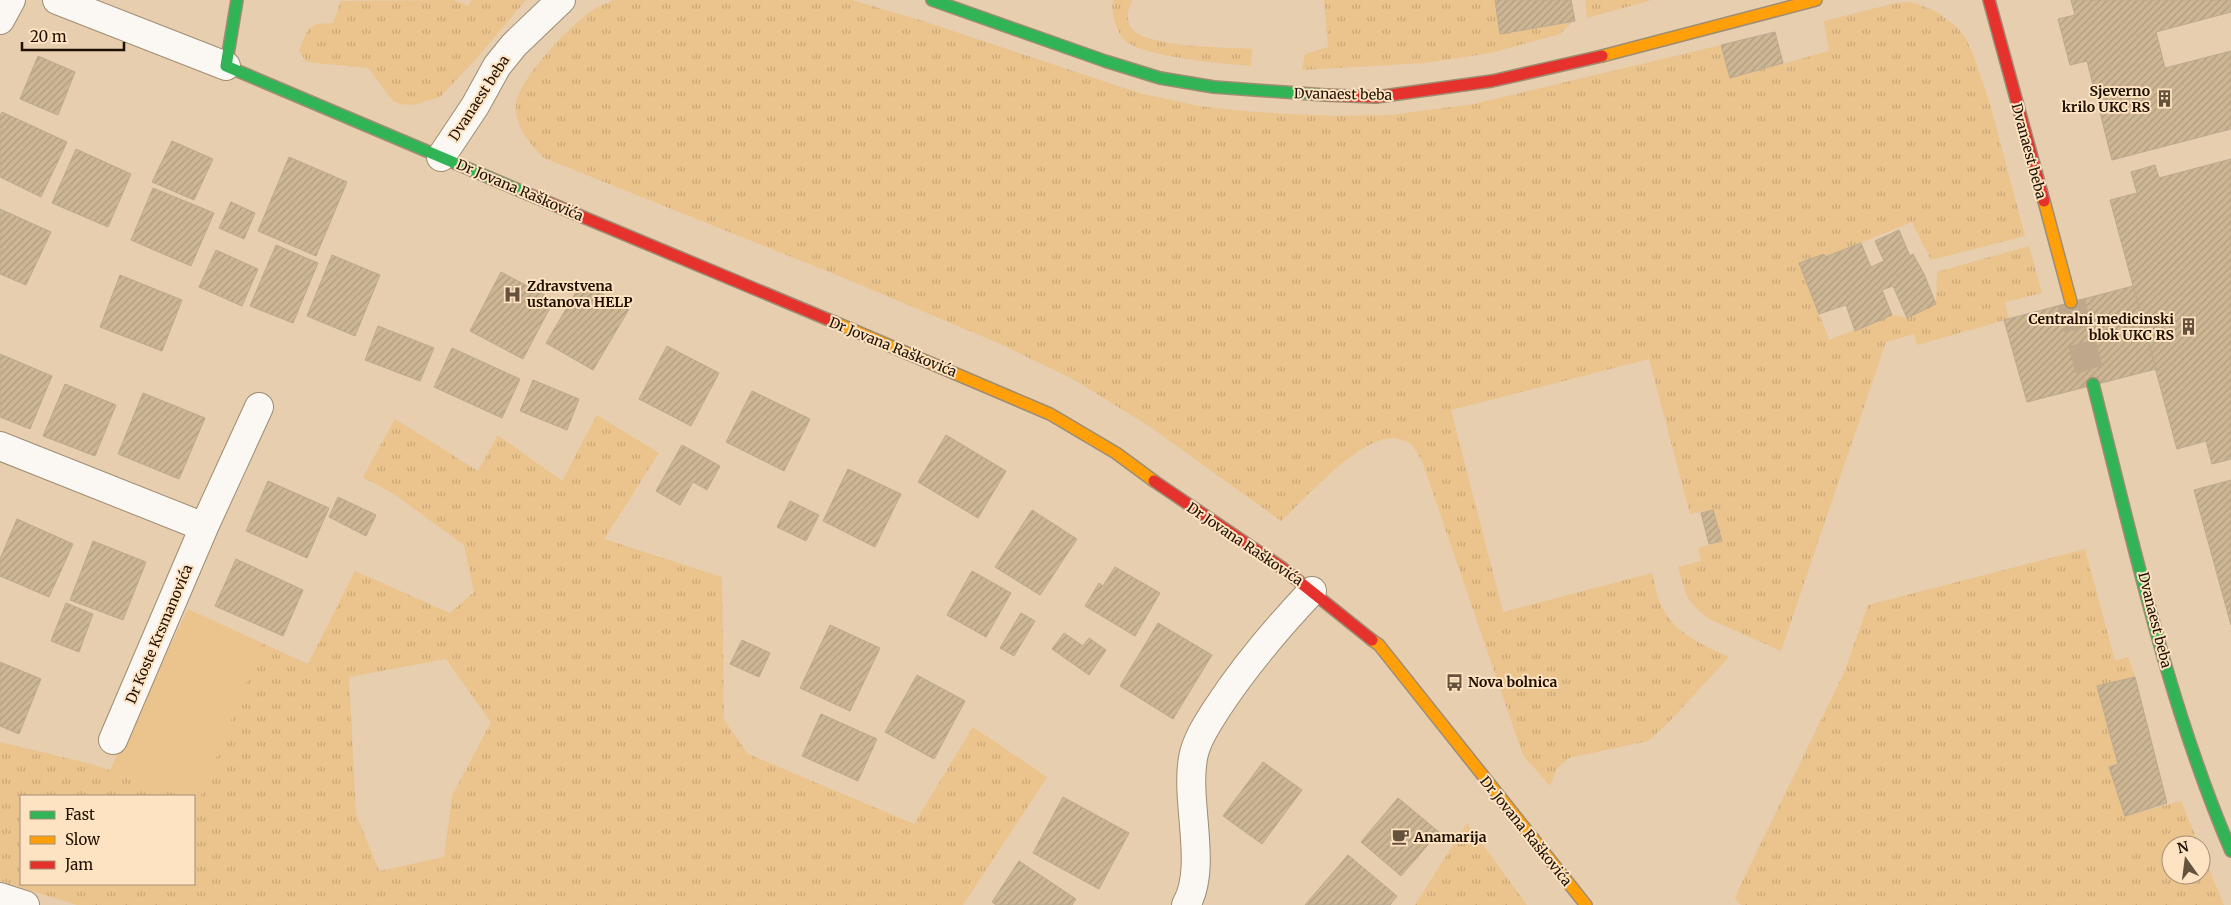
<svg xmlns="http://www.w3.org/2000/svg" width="2231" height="905" font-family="Merriweather,serif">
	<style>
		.grass { fill: url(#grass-tufts); fill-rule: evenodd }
		.park { fill: #ebc38c }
		.building { fill: url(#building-hatch); stroke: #bba990 }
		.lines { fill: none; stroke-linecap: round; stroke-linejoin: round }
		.secondary-tunnel { stroke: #bea88c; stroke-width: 28; stroke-dasharray: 28 14; stroke-linecap: butt }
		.street-casing { stroke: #9e8c73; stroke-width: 30 }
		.fast-casing { stroke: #9e8c73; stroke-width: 14 }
		.slow-casing { stroke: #9e8c73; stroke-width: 14 }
		.jam-casing { stroke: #9e8c73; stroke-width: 14 }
		.street { stroke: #fbf8f3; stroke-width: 28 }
		.fast { stroke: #30b455; stroke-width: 11 }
		.slow { stroke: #ff9f0a; stroke-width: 11 }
		.jam { stroke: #e5322d; stroke-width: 11 }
		.labels { text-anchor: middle; stroke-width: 4; stroke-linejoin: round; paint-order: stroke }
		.poi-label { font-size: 14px; font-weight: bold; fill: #1f1000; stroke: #fde3c1; text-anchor: start }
		.street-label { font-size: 14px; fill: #1f1000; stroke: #fde3c1 }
	</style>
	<defs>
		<pattern id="grass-tufts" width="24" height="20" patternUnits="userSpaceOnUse" patternTransform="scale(1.25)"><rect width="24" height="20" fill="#ebc38c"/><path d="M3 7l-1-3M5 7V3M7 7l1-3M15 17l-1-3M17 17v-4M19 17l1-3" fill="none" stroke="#c9a677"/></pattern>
		<pattern id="building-hatch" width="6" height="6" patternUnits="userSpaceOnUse" patternTransform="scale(1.25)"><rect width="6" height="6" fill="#ccb694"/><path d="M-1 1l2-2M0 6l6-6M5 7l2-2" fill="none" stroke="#af9b7e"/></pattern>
	</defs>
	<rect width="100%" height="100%" fill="#e6ceaf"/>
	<path class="grass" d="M453,0L469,6L471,0H526L474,61L440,97L413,105L400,104L393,101L368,68L306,62L299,50L308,29L317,24L333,23L341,1Z
		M614,0H852L926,22L1139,93L1199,106L1242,111L1290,114L1335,116L1390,115L1474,104L1721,45L1730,78L1829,51L1824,21L1896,3L1912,2L1935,11L1957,27L1966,39L1973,54L1990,104L2025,236L1931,260L1912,222L1825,257L1824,254L1800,263L1829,340L1892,315L1907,318L1936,304L1937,272L2029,246L2042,293L2005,302L2009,319L1917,345L1914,334L1886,342L1781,651L1709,619L1698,610L1687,597L1678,567L1701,561L1698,548L1722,541L1713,510L1690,514L1649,359L1451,410L1503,612L1652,573C1655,584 1656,597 1662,607C1674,633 1704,646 1729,657L1668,723L1648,741L1569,758L1557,768L1550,786L1523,755L1422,461L1411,443C1405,442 1398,438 1392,438C1357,439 1307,497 1281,521L1152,428L1073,379L998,343L849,280L544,158C529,142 515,128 516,105C517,80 575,20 596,8C602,5 608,3 614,0Z
		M1113,0H1132C1128,9 1125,20 1132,29C1149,48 1226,47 1252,49L1251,66C1224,64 1147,57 1127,42C1117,36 1110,10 1113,0Z
		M1324,0H1495L1501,34L1572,22L1560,34L1491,53L1425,63L1302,70L1305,54L1328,47Z
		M1585,0H1652L1587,18Z
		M597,415L659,453L604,539L722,577L724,720L748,754L914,824L973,727L1047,777L963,905H77L0,881V742L95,765L182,796H21V884H194V800L198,802L262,643L308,664L355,571L450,613L474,592L464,545L394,494L363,477L395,419L478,471L498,435L562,481ZM446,659L491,722L452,796L444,857L379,871L356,814L349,677Z
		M2085,549L2115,661L2128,657L2135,677L2097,686L2118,764L2109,767L2125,816L2181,801L2199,845H2171V875H2201V850L2224,905H1741L1735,898L1741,884L1844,673L1868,605Z
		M1467,823L1527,905H1415Z"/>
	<path class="park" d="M188,609L262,643L198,802L194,800V796H182L110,770Z"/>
	<path class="building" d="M1495,0H1571L1575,21L1500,34Z
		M2071,0H2231V12L2156,32L2165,68L2231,51V129L2112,160L2087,61L2070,65L2058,19L2075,15Z
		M1775,32L1783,63L1730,78L1721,45Z
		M38,56L75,72L58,115L20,99Z
		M2,112L67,142L41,197L0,177V116Z
		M172,141L213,159L194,200L152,182Z
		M76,149L131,174L108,227L52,203Z
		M289,157L347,182L316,256L258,231Z
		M2231,159V459L2212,464L2206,441L2177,449L2110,200L2137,193L2131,172L2155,165L2159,178Z
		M153,188L214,213L191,266L131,240Z
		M231,202L255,213L244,239L219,228Z
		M0,209L51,232L26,285L0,274Z
		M1899,230L1910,256L1913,254L1924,274L1936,304L1907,318L1893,286L1882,290L1892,315L1855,331L1846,305L1819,314L1799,263L1824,254L1825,257L1861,243L1871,267L1884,261L1875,241Z
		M276,245L318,263L293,323L250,306Z
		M216,250L258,269L242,306L199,287Z
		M332,255L380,275L355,336L307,316Z
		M501,272L554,300L523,359L470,331Z
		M120,275L182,300L162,351L100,327Z
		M582,282L629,309L593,370L546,343Z
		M2133,286L2156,369L2027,402L2004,320Z
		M378,326L434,348L420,381L365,360Z
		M667,346L719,373L691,426L639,399Z
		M452,348L520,379L502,418L434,387Z
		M0,354L52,376L30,429L0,417Z
		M533,380L579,399L567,430L520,411Z
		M65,384L116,405L95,456L43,436Z
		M752,391L810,419L784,471L726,442Z
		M143,393L205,418L179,479L118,454Z
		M946,435L1006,471L978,518L918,482Z
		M682,445L720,466L707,490L693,482L680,505L656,491Z
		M848,469L901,494L875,547L823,521Z
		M2231,480V625L2194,490Z
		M268,481L329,508L307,558L246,531Z
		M338,497L376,515L366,536L329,517Z
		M790,501L819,515L806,541L777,527Z
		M1032,510L1077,539L1040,595L995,567Z
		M1713,510L1722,541L1709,544L1701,513Z
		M17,519L73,544L49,597L0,576V559Z
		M93,541L146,562L123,620L70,600Z
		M236,559L303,590L283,636L215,606Z
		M1115,567L1160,593L1135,636L1085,606L1099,583L1103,586Z
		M972,571L1011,593L986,637L947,615Z
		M66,603L93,614L79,652L51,641Z
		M1021,613L1035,621L1014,656L1000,648Z
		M1158,623L1212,655L1173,719L1120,686Z
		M830,625L880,648L850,711L800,688Z
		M1064,633L1083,646L1089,638L1106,650L1089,675L1052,649Z
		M742,640L770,653L759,677L730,664Z
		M0,662L41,679L19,734L0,726Z
		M917,675L965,701L934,759L885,732Z
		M2135,677L2167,803L2125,816L2109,767L2118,764L2097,686Z
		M821,714L877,739L858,781L802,756Z
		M1263,762L1302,790L1262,844L1223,816Z
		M1063,797L1129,833L1099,889L1033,853Z
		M1398,798L1439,832L1401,876L1361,842Z
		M1348,855L1397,896L1390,905H1305Z
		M1019,861L1076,899L1072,905H996L992,902Z"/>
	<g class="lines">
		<path class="secondary-tunnel" d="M2071,302L2093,384"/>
		<defs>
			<path id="street" d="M57,0L226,66
				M0,20L11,0
				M441,157L475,106L497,66L514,45L561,0
				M0,446L204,527
				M113,740L204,527L259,407
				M0,897L25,905
				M1186,905C1208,867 1185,803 1193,758C1196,741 1207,724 1216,710C1244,667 1277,628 1312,591"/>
			<path id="fast" d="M237,0L226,66L528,194
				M932,0L1105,61L1160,78L1214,87L1325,95
				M2093,384C2133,541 2167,702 2231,851"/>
			<path id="slow" d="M1602,56L1816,0
				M2044,201L2071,302
				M834,322L1050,414L1116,453L1154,481
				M1372,640L1379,645L1586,905"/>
			<path id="jam" d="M1989,0L2044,201
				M1325,95L1376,97L1492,81L1602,56
				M528,194L834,322
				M1154,481L1281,567L1372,640"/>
		</defs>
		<use href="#street" class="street-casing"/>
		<use href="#fast" class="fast-casing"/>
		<use href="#slow" class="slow-casing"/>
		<use href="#jam" class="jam-casing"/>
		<use href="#street" class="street"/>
		<use href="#fast" class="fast"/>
		<use href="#slow" class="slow"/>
		<use href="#jam" class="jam"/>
	</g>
	<defs>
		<symbol id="building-bare" viewBox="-9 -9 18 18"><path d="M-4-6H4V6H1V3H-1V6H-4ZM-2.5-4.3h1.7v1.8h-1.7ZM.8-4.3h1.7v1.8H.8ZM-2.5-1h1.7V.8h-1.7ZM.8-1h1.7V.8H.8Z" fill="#65523d" stroke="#fde3c1" stroke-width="2.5" paint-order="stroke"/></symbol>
		<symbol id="hospital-bare" viewBox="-9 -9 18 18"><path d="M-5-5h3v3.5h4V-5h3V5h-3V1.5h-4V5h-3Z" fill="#65523d" stroke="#fde3c1" stroke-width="2.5" paint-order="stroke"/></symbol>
		<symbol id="bus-bare" viewBox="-9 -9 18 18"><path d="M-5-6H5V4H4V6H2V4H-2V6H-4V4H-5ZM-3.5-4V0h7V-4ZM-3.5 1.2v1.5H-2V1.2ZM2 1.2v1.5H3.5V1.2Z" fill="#65523d" stroke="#fde3c1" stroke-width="2.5" paint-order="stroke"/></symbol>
		<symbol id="cafe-bare" viewBox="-9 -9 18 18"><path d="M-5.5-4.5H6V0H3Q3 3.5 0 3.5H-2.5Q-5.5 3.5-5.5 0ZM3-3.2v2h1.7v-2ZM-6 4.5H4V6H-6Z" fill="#65523d" stroke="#fde3c1" stroke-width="2.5" paint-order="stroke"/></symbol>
	</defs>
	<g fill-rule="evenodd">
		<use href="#building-bare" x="2152" y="86" width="25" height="25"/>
		<use href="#hospital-bare" x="500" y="282" width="25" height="25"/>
		<use href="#building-bare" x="2176" y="314" width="25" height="25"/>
		<use href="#bus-bare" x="1442" y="670" width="25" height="25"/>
		<use href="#cafe-bare" x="1388" y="824" width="25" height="25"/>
	</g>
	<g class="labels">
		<g class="poi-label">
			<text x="2150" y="96" text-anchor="end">Sjeverno<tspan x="2150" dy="16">krilo UKC RS</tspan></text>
			<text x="527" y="291">Zdravstvena<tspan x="527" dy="16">ustanova HELP</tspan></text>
			<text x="2174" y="324" text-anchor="end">Centralni medicinski<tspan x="2174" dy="16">blok UKC RS</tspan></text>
			<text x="1468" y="687">Nova bolnica</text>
			<text x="1414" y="842">Anamarija</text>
		</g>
		<g class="street-label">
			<text transform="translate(1343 94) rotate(1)" y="5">Dvanaest beba</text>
			<text transform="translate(479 98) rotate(-57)" y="5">Dvanaest beba</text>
			<text transform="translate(2029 151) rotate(75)" y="5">Dvanaest beba</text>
			<text transform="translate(520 190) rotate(23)" y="5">Dr Jovana Raškovića</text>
			<text transform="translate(893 347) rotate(22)" y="5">Dr Jovana Raškovića</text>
			<text transform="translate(1245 544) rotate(34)" y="5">Dr Jovana Raškovića</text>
			<text transform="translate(2155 620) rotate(76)" y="5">Dvanaest beba</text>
			<text transform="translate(159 634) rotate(-67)" y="5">Dr Koste Krsmanovića</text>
			<text transform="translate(1526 831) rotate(51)" y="5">Dr Jovana Raškovića</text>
		</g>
	</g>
	<rect x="20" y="795" width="175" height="90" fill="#fde3c1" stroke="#a48f74"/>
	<rect x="30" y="811" width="25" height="8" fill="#30b455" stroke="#a48f74"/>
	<text x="65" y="820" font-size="15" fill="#1f1000">Fast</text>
	<rect x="30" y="836" width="25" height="8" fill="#ff9f0a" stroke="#a48f74"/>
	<text x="65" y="845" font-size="15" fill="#1f1000">Slow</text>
	<rect x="30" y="861" width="25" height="8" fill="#e5322d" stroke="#a48f74"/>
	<text x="65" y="870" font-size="15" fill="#1f1000">Jam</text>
	<g transform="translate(2186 860) rotate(346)"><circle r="24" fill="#fde3c1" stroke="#a48f74"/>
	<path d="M0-4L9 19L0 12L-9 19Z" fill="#65523d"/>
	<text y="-8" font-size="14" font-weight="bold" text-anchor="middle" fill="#1f1000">N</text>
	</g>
	<path d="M22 42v8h102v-8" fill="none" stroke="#1f1000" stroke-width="2.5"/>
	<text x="30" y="42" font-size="15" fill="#1f1000" stroke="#fde3c1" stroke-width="4" paint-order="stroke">20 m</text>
</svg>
